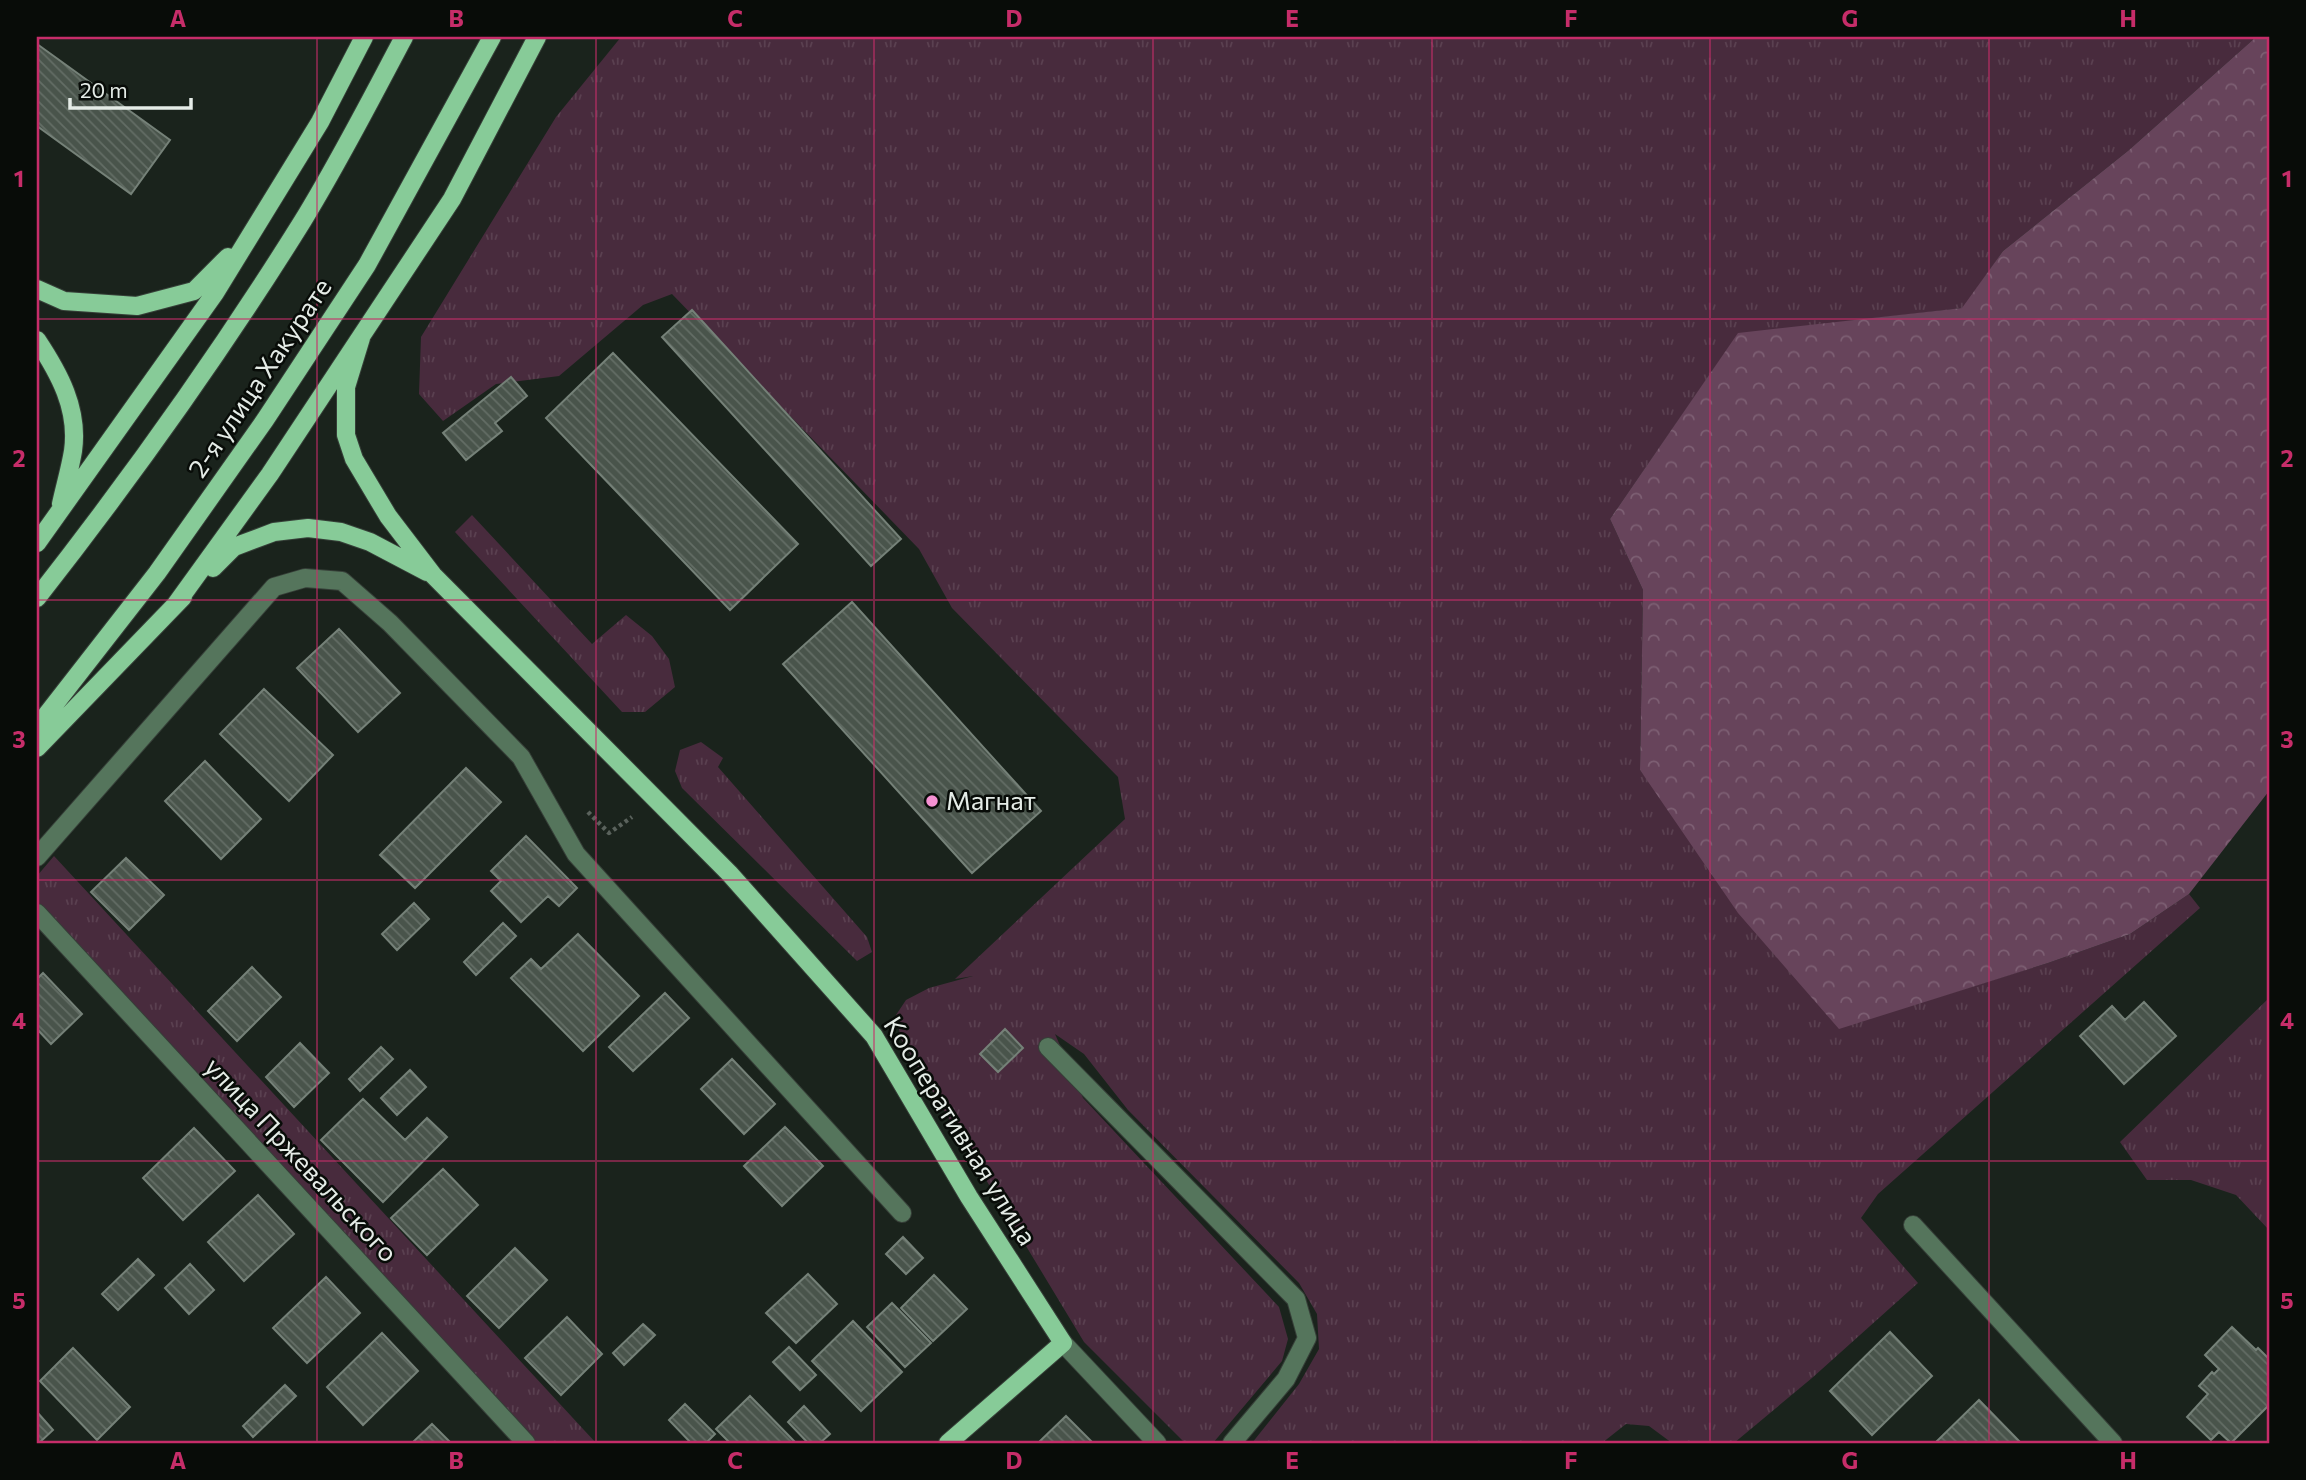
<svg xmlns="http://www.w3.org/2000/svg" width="2306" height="1480" font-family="Commissioner,sans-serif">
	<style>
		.grass { fill: url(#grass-tufts) }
		.forest { fill: url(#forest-crowns) }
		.building { fill: url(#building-back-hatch); stroke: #758178; stroke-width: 2 }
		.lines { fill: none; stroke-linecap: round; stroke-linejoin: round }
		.minor-casing { stroke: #363f38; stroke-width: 20 }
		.major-casing { stroke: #363f38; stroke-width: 20 }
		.path { stroke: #5a625c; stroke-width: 4.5; stroke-dasharray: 3.5 3.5; stroke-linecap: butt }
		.minor { stroke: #55755c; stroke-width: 18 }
		.major { stroke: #87cb98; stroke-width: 18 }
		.grid { fill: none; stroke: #c62d69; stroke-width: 2; stroke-opacity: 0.55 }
		.poi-dot { fill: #f591d2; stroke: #080c08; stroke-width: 2.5 }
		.labels { text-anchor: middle; stroke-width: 5; stroke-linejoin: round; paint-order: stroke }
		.street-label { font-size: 26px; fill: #e5ece7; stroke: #080c08 }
		.poi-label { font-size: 26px; fill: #e5ece7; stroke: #080c08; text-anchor: start }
		.neatline { fill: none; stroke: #c62d69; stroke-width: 2.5 }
		.grid-label { font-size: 23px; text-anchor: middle; font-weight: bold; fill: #c62d69 }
	</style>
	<defs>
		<pattern id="grass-tufts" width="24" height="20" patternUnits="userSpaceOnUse" patternTransform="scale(1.75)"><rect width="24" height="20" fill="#482b3d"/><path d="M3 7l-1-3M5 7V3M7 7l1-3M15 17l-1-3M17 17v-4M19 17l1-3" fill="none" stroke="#5a4050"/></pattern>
		<pattern id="forest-crowns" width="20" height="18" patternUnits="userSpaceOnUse" patternTransform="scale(1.75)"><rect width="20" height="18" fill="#67445b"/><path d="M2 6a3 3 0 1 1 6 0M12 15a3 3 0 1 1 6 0" fill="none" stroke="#7d5f73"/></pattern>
		<pattern id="building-back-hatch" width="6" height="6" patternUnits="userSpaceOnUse" patternTransform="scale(1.75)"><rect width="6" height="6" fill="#49544b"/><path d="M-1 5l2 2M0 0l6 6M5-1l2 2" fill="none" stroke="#636d65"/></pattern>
	</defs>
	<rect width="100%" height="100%" fill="#1a231c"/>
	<path class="grass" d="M621,37H2256L2129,150L2003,251L1963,308L1738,334L1610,519L1643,590L1640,770L1839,1028L2048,963L2130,934L2189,894L2200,908L1878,1194L1861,1218L1918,1283L1812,1378L1734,1443H1672L1649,1426L1626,1424L1602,1443H1252L1299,1384L1319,1349L1317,1314L1299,1283L1128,1110L1084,1054L1055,1034L1083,1098L1279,1307L1288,1339L1282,1361L1213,1443H1185L1084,1342L901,1039L896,1015L906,1000L929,988L973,976L955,979L1125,819L1118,777L952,608L919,549L672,294L643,305L559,376L496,384L443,421L419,394L421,337L556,117Z
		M472,515L592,644L626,615L652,636L669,659L675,687L645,712H622L455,532Z
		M701,742L723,758L718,767L867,937L872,952L857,961L682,788L675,771L680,750Z
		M54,856L596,1443H530L41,907L37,901V876Z
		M2269,998V1230L2236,1195L2191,1180H2147L2120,1142Z"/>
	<path class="forest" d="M2256,37H2269V791L2189,894L2130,934L2048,963L1839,1029L1738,913L1640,770L1643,590L1610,519L1738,333L1962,308L2003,251L2129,150Z"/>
	<path class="building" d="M37,44L170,140L131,194L37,126Z
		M692,310L901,539L871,566L662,337Z
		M613,353L798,544L730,610L546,418Z
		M511,377L527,396L495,423L502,431L466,460L443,433Z
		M852,602L1041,811L972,873L783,664Z
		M339,629L400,693L358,732L297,668Z
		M264,689L333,755L289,801L220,734Z
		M205,761L261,819L221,859L165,801Z
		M466,768L501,802L415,888L380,855Z
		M526,836L577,888L559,906L548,896L521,922L491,891L501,881L491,871Z
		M126,858L164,895L129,930L91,892Z
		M414,903L429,919L397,950L382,934Z
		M503,923L516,936L476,975L464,962Z
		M578,934L639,996L583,1051L511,978L531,959L541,969Z
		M252,967L281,997L237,1041L208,1011Z
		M43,973L82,1014L51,1044L37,1029V979Z
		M665,993L689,1018L633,1071L609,1047Z
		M2144,1002L2176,1036L2124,1084L2080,1036L2112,1006L2125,1020Z
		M1005,1029L1023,1048L998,1072L980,1054Z
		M300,1043L329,1073L294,1107L266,1077Z
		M381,1047L393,1059L360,1091L349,1079Z
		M732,1059L775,1104L744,1134L701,1089Z
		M410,1070L426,1087L397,1115L381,1098Z
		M363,1099L405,1140L427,1118L447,1137L383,1202L321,1140Z
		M785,1127L823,1166L782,1206L744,1166Z
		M194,1128L235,1171L183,1220L143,1178Z
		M443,1169L478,1205L427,1255L391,1218Z
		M258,1195L294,1234L244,1281L208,1242Z
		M903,1237L923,1258L906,1274L886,1254Z
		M515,1248L547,1280L499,1328L467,1296Z
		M138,1259L154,1275L118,1310L102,1294Z
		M190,1264L214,1290L189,1314L165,1288Z
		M808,1274L837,1304L796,1343L766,1313Z
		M934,1275L967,1309L933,1341L901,1308Z
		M326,1277L360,1313L307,1363L273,1328Z
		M892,1303L931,1343L905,1367L867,1327Z
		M567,1317L602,1354L561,1395L525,1358Z
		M853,1321L902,1372L861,1411L812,1361Z
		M643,1324L655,1335L624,1365L613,1353Z
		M2232,1327L2256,1350L2258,1348L2269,1359V1405L2231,1443L2219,1432L2211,1440L2187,1417L2208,1394L2199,1386L2212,1372L2214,1374L2219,1369L2205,1355Z
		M1890,1332L1932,1376L1872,1435L1830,1391Z
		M382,1333L418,1371L363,1425L327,1387Z
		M789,1347L816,1375L800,1390L773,1362Z
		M73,1348L130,1407L97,1440L40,1381Z
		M285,1385L296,1396L253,1437L243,1426Z
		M750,1396L796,1443H730L716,1429Z
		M1979,1400L2021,1443H1935Z
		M685,1404L715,1434L706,1443H691L669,1420Z
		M804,1406L830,1434L820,1443H808L788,1422Z
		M37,1412L53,1430L39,1443H37Z
		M1066,1416L1093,1443H1038Z
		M432,1424L451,1443H412Z"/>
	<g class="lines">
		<defs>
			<path id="minor" d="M37,857L274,587L305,578L342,581L390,623L521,757L576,854L902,1213
				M37,913L526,1443
				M1048,1047L1296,1299L1307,1338L1286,1379L1232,1443
				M1913,1225L2113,1443
				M1063,1343L1157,1443"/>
			<path id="major" d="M37,289L64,301L137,306L194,291L228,257
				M361,338L346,387V435L354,459L388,516L433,575L729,873L874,1036L969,1197L1063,1343L948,1443
				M37,340C59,373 79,409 73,451C70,469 65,486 61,504
				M37,543L215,293L320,122L364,37
				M213,568L234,547L274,532L308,528L341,532L370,542L427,572
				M37,598C131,478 221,352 302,222C339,162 371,99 404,37
				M176,604L270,474L452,199L537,37
				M37,727L157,573L265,420L367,265L492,37
				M37,748L183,597"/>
		</defs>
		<use href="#minor" class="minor-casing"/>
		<use href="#major" class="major-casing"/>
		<path class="path" d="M588,812L609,833L632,817"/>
		<use href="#minor" class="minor"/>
		<use href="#major" class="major"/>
	</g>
	<path class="grid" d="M317,37V1443M596,37V1443M874,37V1443M1153,37V1443M1432,37V1443M1710,37V1443M1989,37V1443M37,319H2269M37,600H2269M37,880H2269M37,1161H2269"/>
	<circle class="poi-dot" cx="932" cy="801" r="7"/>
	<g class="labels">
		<g class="street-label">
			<text transform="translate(260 378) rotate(-56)" y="9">2-я улица Хакурате</text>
			<text transform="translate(960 1131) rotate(58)" y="9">Кооперативная улица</text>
			<text transform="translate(301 1160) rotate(47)" y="9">улица Пржевальского</text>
		</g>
		<g class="poi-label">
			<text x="946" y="810">Магнат</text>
		</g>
	</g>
	<rect width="2306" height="1480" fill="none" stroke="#080c08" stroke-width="77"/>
	<path d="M70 98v10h121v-10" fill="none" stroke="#e5ece7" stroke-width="3.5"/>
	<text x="80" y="98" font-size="21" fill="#e5ece7" stroke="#080c08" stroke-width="5" paint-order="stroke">20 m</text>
	<rect x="38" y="38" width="2230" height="1404" class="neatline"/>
	<g class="grid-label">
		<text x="178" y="27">A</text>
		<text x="456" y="27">B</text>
		<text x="735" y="27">C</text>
		<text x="1014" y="27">D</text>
		<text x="1292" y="27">E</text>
		<text x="1571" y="27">F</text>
		<text x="1850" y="27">G</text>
		<text x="2128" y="27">H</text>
		<text x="19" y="187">1</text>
		<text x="2287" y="187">1</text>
		<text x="19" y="467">2</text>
		<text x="2287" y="467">2</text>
		<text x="19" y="748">3</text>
		<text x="2287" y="748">3</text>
		<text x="19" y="1029">4</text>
		<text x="2287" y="1029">4</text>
		<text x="19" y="1309">5</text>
		<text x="2287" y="1309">5</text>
		<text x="178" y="1469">A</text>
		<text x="456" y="1469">B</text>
		<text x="735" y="1469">C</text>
		<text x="1014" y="1469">D</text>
		<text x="1292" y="1469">E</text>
		<text x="1571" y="1469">F</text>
		<text x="1850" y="1469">G</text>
		<text x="2128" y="1469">H</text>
	</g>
</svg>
